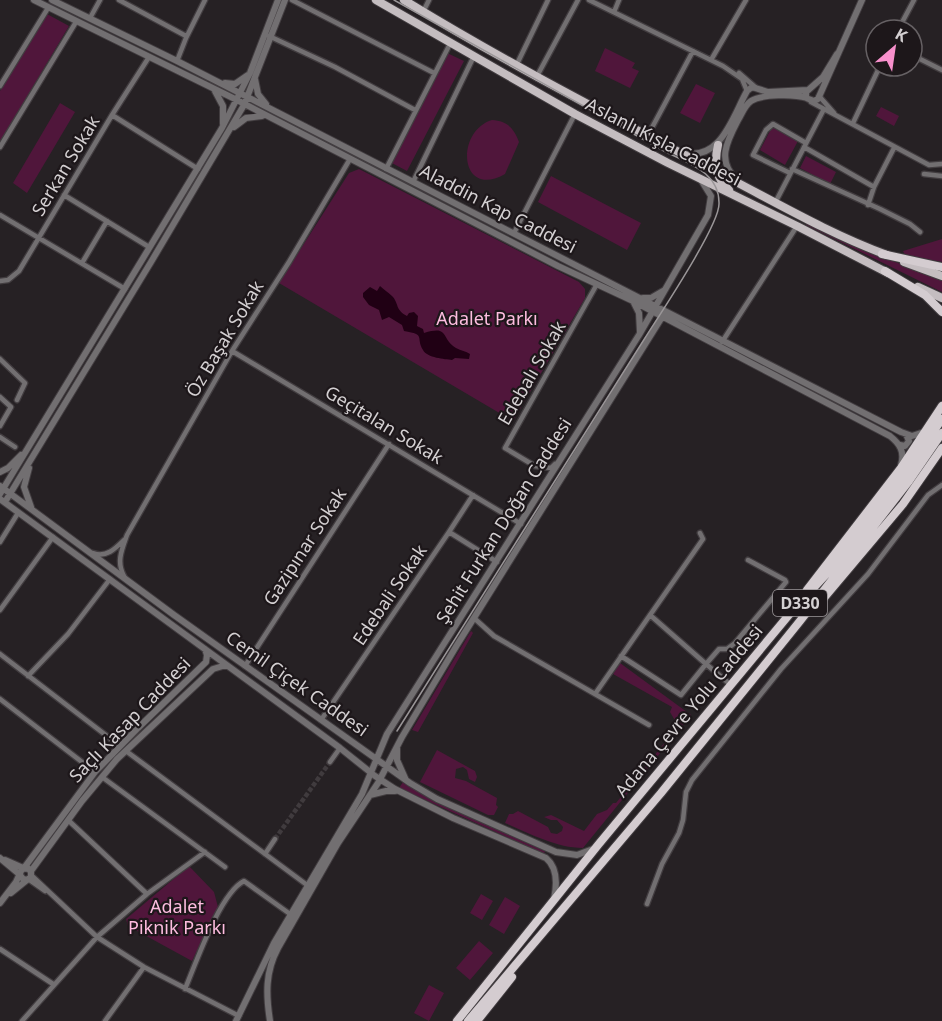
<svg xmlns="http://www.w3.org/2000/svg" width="942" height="1021" font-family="'Noto Sans',sans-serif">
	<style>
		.green { fill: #50163b }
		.water { fill: #200014 }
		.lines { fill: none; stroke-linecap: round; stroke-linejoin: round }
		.minor-tunnel { stroke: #403b3e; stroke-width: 4.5; stroke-dasharray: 4.5 2; stroke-linecap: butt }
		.minor-casing { stroke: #423d40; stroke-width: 7 }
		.tertiary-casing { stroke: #423d40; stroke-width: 8 }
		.primary-casing { stroke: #423d40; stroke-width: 10 }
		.trunk-casing { stroke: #423d40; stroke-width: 10 }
		.minor { stroke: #726f71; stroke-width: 4.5 }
		.tertiary { stroke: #726f71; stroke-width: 6 }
		.primary { stroke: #c4bdc0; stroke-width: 8 }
		.trunk { stroke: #d4ccd0; stroke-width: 8 }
		.tram { stroke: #9a9698; stroke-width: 1.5 }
		.labels { text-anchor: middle; stroke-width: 4.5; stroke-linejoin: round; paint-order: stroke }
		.shield { fill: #1d171a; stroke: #9d989b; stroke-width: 1.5 }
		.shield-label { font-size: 16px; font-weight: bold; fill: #d4d0d2 }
		.street-label { font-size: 18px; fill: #d4d0d2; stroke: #1d171a }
		.park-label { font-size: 18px; fill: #fdbcdf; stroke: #1d171a }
	</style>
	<rect width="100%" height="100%" fill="#262124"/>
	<path class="green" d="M47,14L69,26L0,142V91Z
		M605,48L635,63L632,68L639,71L630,88L595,71Z
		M447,53L464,61L407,171L390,162Z
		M696,84L715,93L700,123L680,113Z
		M60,103L75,112L27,193L13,183Z
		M881,107L899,116L894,126L876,116Z
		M492,120C507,121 514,128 519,142L505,174C459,200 455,131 492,120Z
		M772,127L798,141L785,165L760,150Z
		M806,156L836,172L830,184L800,168Z
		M359,169L579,282L585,289V298L513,421L279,283L349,173Z
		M551,176L641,223L627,250L538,202Z
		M807,223L887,259L942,279V292L806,225Z
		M942,239V262L905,255L903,251Z
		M471,631L473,633L418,732L412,730Z
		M620,663L691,715L583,848C556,848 529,833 505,823L509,814H513L518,811L548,827L551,833L557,834L562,831L563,827L557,820H551L544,817L551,815L584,831L597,814L607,810L613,803H616L666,741L677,724L670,712L672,707L613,674Z
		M437,750L475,771L477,777L475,782L469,779L467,770L463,767L456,769L455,778L466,781L497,798L496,805L498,807L494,815H488L420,782Z
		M403,782L427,797L545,851L544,854L399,788Z
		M189,866L214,892L218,907L192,961L128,926L126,919Z
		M481,894L493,901L482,920L470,913Z
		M505,897L520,906L504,934L489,925Z
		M479,941L493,953L470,980L456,968Z
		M429,985L444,993L429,1021L414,1013Z"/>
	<path class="water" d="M380,286C383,289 388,292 392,296C399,303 395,310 407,316L409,313L414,312L418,316L417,326L423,329L424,333C450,325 440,338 456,348C461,351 466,351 470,354L469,359L455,358L452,360C445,359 427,358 423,350C415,337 427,335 404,331L402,325L389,317L382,320L379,310L369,305L363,297V293L370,287L377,291Z"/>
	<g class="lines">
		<path class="minor-tunnel" d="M275,839L330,762"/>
		<defs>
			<path id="minor" d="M119,0L186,36
				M292,0L434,73
				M589,0L723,66L742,79L747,91
				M423,12L429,0
				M614,12L619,0
				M90,18L100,0
				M898,30L914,0
				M269,36L335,67L415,110
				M912,55L942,70
				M711,60L746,0
				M177,61L186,38L205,0
				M516,66L548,0
				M739,73L755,87
				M536,78L578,0
				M0,86L48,8
				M819,96L834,113
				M811,102L929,165L942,164
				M112,115L198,169
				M853,123L880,66
				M647,137L693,51
				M0,147L76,22
				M804,147L874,187L894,148
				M386,169L451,42
				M792,169L880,209L910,224L920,232
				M790,173L753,155L766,130L773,124L806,143
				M924,174L942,176
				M413,182L474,56
				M64,195L149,247
				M775,203L824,109
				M868,205L874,187
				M0,215L125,289
				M514,233L575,114
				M82,263L107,221
				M0,281L8,280L19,271L112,115L149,57
				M722,342L797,226
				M232,351L521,524
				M0,359L25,383L17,400
				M0,397L11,407L0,426
				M0,437L15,447
				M555,464L551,468L535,466L505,448L597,284
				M449,532L473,495
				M0,542L18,513
				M93,553C106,558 115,549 124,540
				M124,576C116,562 122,549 127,535L232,351L289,262L350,159
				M0,610L53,537
				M474,618L494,636L649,725
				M0,654L120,746
				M621,656L681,695L706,664L650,615
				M245,666L389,444
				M28,676L68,634L110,579
				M731,685L706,664L719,649H727L735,643L786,582L785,580L748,560
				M595,694L703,539L700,533
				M0,699L95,772
				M321,720L449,532L497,562
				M126,751L307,885
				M330,762L340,748
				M102,777L225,867
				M68,820L147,894
				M265,854L275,839
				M31,875L97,937L144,967L239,1016
				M28,879L45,891
				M647,904L662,864L679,833L683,820L686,792L692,780L781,669L868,574L928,495L942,485
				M0,949L53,984
				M185,989C196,963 220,893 244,881L290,914
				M22,1021L97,937L147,894L205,852
				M105,1021L144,967"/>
			<path id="tertiary" d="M34,0L237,100L558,266L633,301L890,436C900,444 905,452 901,465
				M52,0L177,61L901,432L912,436L924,432
				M837,54L823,77L806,92V98L814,101L818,99L862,0
				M255,79L258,94L266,104
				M225,83L235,84L248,75
				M215,91L223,106V124
				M747,91L752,87L768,92L808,90
				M234,127L246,118L262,116
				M683,153C721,161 732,118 747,91
				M737,180C716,161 727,141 738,120C742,114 744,106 751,101C762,94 794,94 807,98
				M643,298H651L663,291
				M633,301L639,313L640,332
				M900,445L905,446L909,441L906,434
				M29,468L24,487L31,507
				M0,472L8,468L21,455
				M0,486L174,615L410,783L437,799L556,852L577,855L593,849
				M0,494L222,128L250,73L278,0
				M0,499L340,748L375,776L395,789L453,818L546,858C558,868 557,885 554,899
				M5,502L151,262L244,105L285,0
				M397,748V760L405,778
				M370,795L386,791H395
				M0,858L19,874
				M5,860L23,868
				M24,868L95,772L138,728L206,662L207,655L205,649
				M31,871L82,801L117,759L213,669L226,665
				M11,893L27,880
				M0,903L16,882L22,869L28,868L31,872V877L27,880L23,879L20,875
				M236,1021L274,943L362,794L387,734L639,335L708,215L711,196L701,180
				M270,1021C266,995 265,972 278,948L338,843L378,783L402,737L457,645L664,314"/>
			<path id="primary" d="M376,0L575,114L668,163L797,226L888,273
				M404,0C505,62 610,116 715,171C772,200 827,233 887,255
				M718,145C714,162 715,178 729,190
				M904,262L942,276
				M918,287L942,298"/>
			<path id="trunk" d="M882,254L942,267
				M885,271L925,295L942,312
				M807,590L901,468L942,406
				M818,605L903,504L942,448
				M457,1021L598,845L793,610L832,568L893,491L942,419
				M468,1021L661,793L800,621L909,481L942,433
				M477,1021L512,977"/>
		</defs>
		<use href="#minor" class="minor-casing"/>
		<use href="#tertiary" class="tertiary-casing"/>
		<use href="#primary" class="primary-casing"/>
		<use href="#trunk" class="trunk-casing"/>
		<use href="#minor" class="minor"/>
		<use href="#tertiary" class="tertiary"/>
		<use href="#primary" class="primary"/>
		<use href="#trunk" class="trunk"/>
		<path class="tram" d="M394,0L664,151C687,163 720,172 719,204C719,226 660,314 645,338C562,469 480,600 397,731"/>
	</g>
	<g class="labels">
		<rect class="shield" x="773" y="590" width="54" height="26" rx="4.5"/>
		<g class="shield-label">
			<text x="800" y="609">D330</text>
		</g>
		<g class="street-label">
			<text transform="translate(663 142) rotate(27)" y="6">Aslanlı Kışla Caddesi</text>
			<text transform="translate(66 166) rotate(-59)" y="6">Serkan Sokak</text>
			<text transform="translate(498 209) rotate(27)" y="6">Aladdin Kap Caddesi</text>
			<text transform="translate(225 339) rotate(-59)" y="6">Öz Başak Sokak</text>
			<text transform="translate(532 373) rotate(-60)" y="6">Edebalı Sokak</text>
			<text transform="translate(384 425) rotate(31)" y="6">Geçitalan Sokak</text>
			<text transform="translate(504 521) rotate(-58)" y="6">Şehit Furkan Doğan Caddesi</text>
			<text transform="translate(305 547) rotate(-57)" y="6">Gazipınar Sokak</text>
			<text transform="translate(390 595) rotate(-56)" y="6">Edebali Sokak</text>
			<text transform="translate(297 684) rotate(35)" y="6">Cemil Çiçek Caddesi</text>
			<text transform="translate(689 711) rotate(-50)" y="6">Adana Çevre Yolu Caddesi</text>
			<text transform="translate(130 720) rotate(-46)" y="6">Saçlı Kasap Caddesi</text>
		</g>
		<g class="park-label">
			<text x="487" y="325">Adalet Parkı</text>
			<text x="177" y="913">Adalet<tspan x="177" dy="21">Piknik Parkı</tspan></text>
		</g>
	</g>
	<g transform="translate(894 48) rotate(29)"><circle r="28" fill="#1d171a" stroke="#666164" stroke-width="1.5"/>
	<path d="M0-4.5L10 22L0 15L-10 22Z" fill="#f890cc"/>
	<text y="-9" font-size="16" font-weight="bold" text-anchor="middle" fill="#d4d0d2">K</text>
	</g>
</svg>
